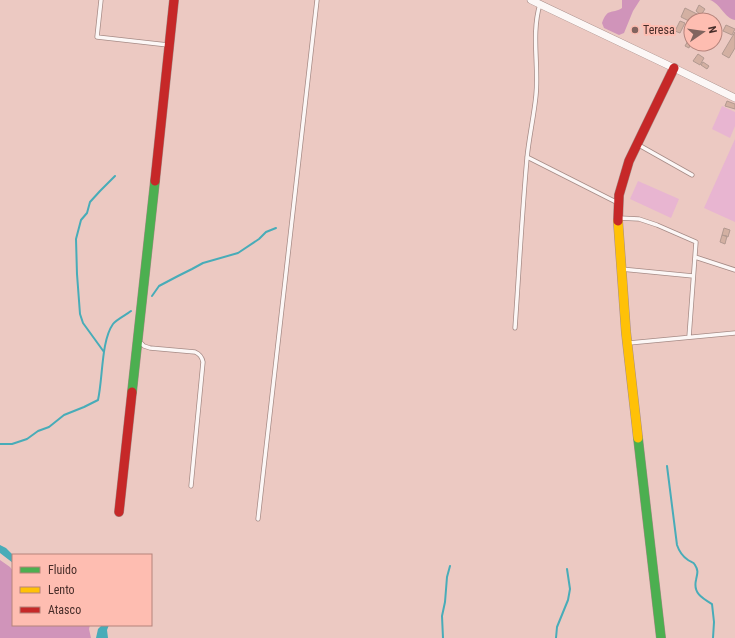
<svg xmlns="http://www.w3.org/2000/svg" width="735" height="638" font-family="'Roboto Condensed',sans-serif">
	<style>
		.green { fill: #e8b5d1 }
		.forest { fill: #d094ba }
		.water { fill: #48acb8 }
		.lines { fill: none; stroke-linecap: round; stroke-linejoin: round }
		.stream { stroke: #48acb8; stroke-width: 2 }
		.building { fill: #d3b0a2; stroke: #b29990 }
		.lane-casing { stroke: #a68b86; stroke-width: 5 }
		.street-casing { stroke: #a68b86; stroke-width: 8 }
		.fast-casing { stroke: #a68b86; stroke-width: 10 }
		.slow-casing { stroke: #a68b86; stroke-width: 10 }
		.jam-casing { stroke: #a68b86; stroke-width: 10 }
		.lane { stroke: #fcf7f6; stroke-width: 3.5 }
		.street { stroke: #fcf7f6; stroke-width: 7 }
		.fast { stroke: #4caf50; stroke-width: 9 }
		.slow { stroke: #ffc107; stroke-width: 9 }
		.jam { stroke: #c62828; stroke-width: 9 }
		.poi-dot { fill: #81645f; stroke: #febdb1; stroke-width: 1.5 }
		.labels { text-anchor: middle; stroke-width: 4; stroke-linejoin: round; paint-order: stroke }
		.poi-label { font-size: 12px; fill: #472d29; stroke: #febdb1; text-anchor: start }
	</style>
	<rect width="100%" height="100%" fill="#ecc9c2"/>
	<path class="green" d="M722,106L735,112V126L730,138L712,129Z
		M735,139V222L704,208Z
		M638,181L679,199L671,218L630,199Z"/>
	<path class="forest" d="M622,0H640L633,11L624,33L619,35L604,28L602,23C608,7 611,15 622,8Z
		M710,0H735V20C724,18 721,4 710,0Z
		M0,560L10,567L13,571V625H90L89,629L91,638H0Z"/>
	<path class="water" d="M0,545L6,548L13,555V563L0,553Z
		M102,625H109L107,630L108,638H96L98,629Z"/>
	<g class="lines">
		<path class="stream" d="M152,296L159,286L178,276L192,269L203,263L238,253L259,239L266,232L276,228
			M104,352L83,323L80,314L77,274L76,239L81,220L87,213L90,202L100,191L115,176
			M0,444H12L27,439L38,431L49,427L64,415L84,407L98,400C103,378 101,341 113,324C117,319 126,315 131,311
			M667,466L677,545C679,551 682,556 688,560C691,562 694,562 695,565C699,571 697,574 696,580C693,593 702,598 712,604L714,622L713,638
			M443,638L442,616L445,602L447,577L450,566
			M556,638L557,627L568,600L570,589L567,569"/>
	</g>
	<path class="building" d="M699,5L705,9L701,15L696,11Z
		M685,8L697,14L694,20H691V22L681,17Z
		M680,21L685,23L680,33L675,31Z
		M726,25L735,29L732,35L723,31Z
		M735,32V48L729,58L722,54Z
		M689,39L691,40L689,48L685,46Z
		M698,54L704,58L700,65L693,61Z
		M703,62L709,66L707,69L701,65Z
		M727,101L735,104V109L725,106Z
		M724,228L730,230L728,237L722,235Z
		M722,235L727,236L725,244L720,242Z"/>
	<g class="lines">
		<defs>
			<path id="lane" d="M101,0L97,37L168,45
				M637,144L692,175
				M527,157L618,203
				M619,218L639,219L657,225L696,242L689,337
				M695,257L735,270
				M621,269L693,276
				M515,328C519,271 522,214 527,158C529,137 534,116 536,95C539,65 531,34 540,4
				M139,341L144,346L150,348L195,352C200,354 202,357 203,362L191,486
				M629,343L735,333
				M258,519L317,0"/>
			<path id="street" d="M531,0L674,68L735,98"/>
			<path id="fast" d="M132,392L155,181
				M638,438L661,638"/>
			<path id="slow" d="M618,221L626,332L638,438"/>
			<path id="jam" d="M155,181L174,0
				M618,221L619,195L629,161L674,68
				M119,512L132,392"/>
		</defs>
		<use href="#lane" class="lane-casing"/>
		<use href="#street" class="street-casing"/>
		<use href="#fast" class="fast-casing"/>
		<use href="#slow" class="slow-casing"/>
		<use href="#jam" class="jam-casing"/>
		<use href="#lane" class="lane"/>
		<use href="#street" class="street"/>
		<use href="#fast" class="fast"/>
		<use href="#slow" class="slow"/>
		<use href="#jam" class="jam"/>
	</g>
	<circle class="poi-dot" cx="635" cy="30" r="4"/>
	<g class="labels">
		<g class="poi-label">
			<text x="643" y="34">Teresa</text>
		</g>
	</g>
	<rect x="12" y="554" width="140" height="72" fill="#febdb1" stroke="#b5837b"/>
	<rect x="20" y="567" width="20" height="6" fill="#4caf50" stroke="#b5837b"/>
	<text x="48" y="574" font-size="12" fill="#472d29">Fluido</text>
	<rect x="20" y="587" width="20" height="6" fill="#ffc107" stroke="#b5837b"/>
	<text x="48" y="594" font-size="12" fill="#472d29">Lento</text>
	<rect x="20" y="607" width="20" height="6" fill="#c62828" stroke="#b5837b"/>
	<text x="48" y="614" font-size="12" fill="#472d29">Atasco</text>
	<g transform="translate(703 32) rotate(77)"><circle r="19" fill="#febdb1" stroke="#b5837b"/>
	<path d="M0-3L7 15L0 10L-7 15Z" fill="#81645f"/>
	<text y="-6" font-size="11" font-weight="bold" text-anchor="middle" fill="#472d29">N</text>
	</g>
</svg>
